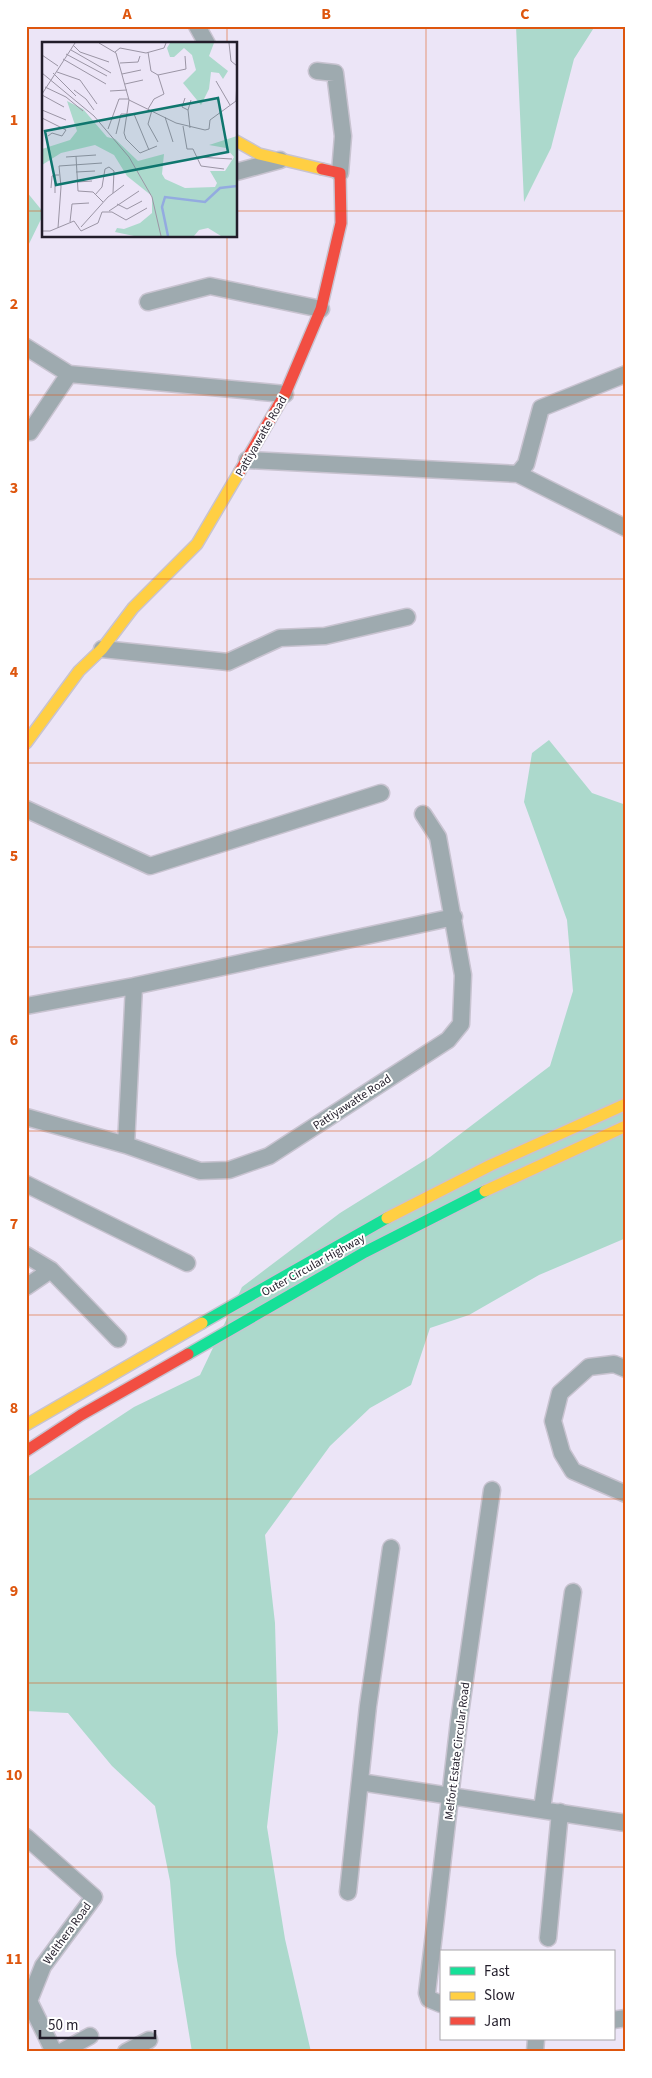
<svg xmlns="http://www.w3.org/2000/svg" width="652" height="2078" font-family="'Source Sans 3',sans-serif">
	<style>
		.green { fill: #acd9cc }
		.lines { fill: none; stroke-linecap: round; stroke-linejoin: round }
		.street-casing { stroke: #c8c3d0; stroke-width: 19 }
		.fast-casing { stroke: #c8c3d0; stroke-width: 14 }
		.slow-casing { stroke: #c8c3d0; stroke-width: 14 }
		.jam-casing { stroke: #c8c3d0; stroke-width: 14 }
		.street { stroke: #9eaaaf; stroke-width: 16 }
		.fast { stroke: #16e098; stroke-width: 11 }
		.slow { stroke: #ffcf43; stroke-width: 11 }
		.jam { stroke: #f24e42; stroke-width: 11 }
		.grid { fill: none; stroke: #de560e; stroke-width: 1; stroke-opacity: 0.55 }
		.labels { text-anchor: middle; stroke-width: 4; stroke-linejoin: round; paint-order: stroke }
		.street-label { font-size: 12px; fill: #221d2a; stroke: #fff }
		.inset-river { fill: none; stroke: #93abe0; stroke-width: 2.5 }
		.inset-road { fill: none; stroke: #9b95a5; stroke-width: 1 }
		.view { fill: #0f766e; fill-opacity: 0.15; stroke: #0f766e; stroke-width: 2.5 }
		.inset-edge { fill: none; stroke: #221d2a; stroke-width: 2.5 }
		.neatline { fill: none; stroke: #de560e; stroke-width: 2 }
		.grid-label { font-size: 16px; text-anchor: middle; font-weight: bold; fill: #de560e }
	</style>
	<rect width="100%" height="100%" fill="#ece5f7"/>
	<path class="green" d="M516,26H595L574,59L551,148L524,202Z
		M26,191L44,213L26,250Z
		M549,740L592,793L626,805V1238L539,1275L469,1315L430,1328L411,1385L370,1408L330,1446L265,1535L275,1623L278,1732L267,1827L285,1939L311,2052H192L176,1954L170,1881L155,1806L112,1766L68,1713L26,1711V1478L134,1407L200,1375L242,1287L340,1213L430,1157L550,1066L573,991L567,920L524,802L532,753Z"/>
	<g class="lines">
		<defs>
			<path id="street" d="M197,26L207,44
				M317,71L335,73L343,136L340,173
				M236,172L280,160
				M148,302L210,286L321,309
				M26,347L69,374L30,432H26
				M69,374L285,394
				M247,460L518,474L526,464L541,408L626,374
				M518,474L626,528
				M102,649L228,662L280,638L325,636L407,617
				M26,809L150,866L381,793
				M26,1006L134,986L454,917
				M26,1117L126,1145L200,1171L229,1170L269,1156L448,1040L461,1024L463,975L438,837L423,814
				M126,1145L134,986
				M26,1184L187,1263
				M26,1255L51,1270L118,1339
				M26,1287L51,1270
				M626,1369L614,1364L589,1367L560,1393L553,1421L562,1453L573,1471L626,1494
				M360,1782L626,1823
				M542,1809L573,1592
				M26,1837L94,1897L43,1966L29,2001L54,2052
				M348,1892L368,1706L391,1548
				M548,1938L560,1812
				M441,2004L429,1999L427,1993L459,1721L492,1490
				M613,2020L626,2018
				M61,2052L90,2036
				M126,2052L149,2040
				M535,2052L536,2039"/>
			<path id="fast" d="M202,1323L387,1218
				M188,1354L365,1252L485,1191"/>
			<path id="slow" d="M236,141L259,154L322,169
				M26,743L79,671L102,649L133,608L197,544L240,471
				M485,1191L626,1126
				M387,1218L491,1165L626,1104
				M26,1425L202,1323"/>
			<path id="jam" d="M240,471L285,394L321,309L341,223L340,173L322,169
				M26,1451L81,1415L188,1354"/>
		</defs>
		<use href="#street" class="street-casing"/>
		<use href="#fast" class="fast-casing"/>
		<use href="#slow" class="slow-casing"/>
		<use href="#jam" class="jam-casing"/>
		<use href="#street" class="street"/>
		<use href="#fast" class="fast"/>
		<use href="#slow" class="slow"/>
		<use href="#jam" class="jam"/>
	</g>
	<path class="grid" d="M227,26V44M426,26V2052M26,211H44M236,211H626M227,236V2052M26,395H626M26,579H626M26,763H626M26,947H626M26,1131H626M26,1315H626M26,1499H626M26,1683H626M26,1867H626"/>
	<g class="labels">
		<g class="street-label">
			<text transform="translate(261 436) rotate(-60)" y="4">Pattiyawatte Road</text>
			<text transform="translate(352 1102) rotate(-33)" y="4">Pattiyawatte Road</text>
			<text transform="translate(313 1265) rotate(-29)" y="4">Outer Circular Highway</text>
			<text transform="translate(457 1751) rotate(-83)" y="4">Melfort Estate Circular Road</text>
			<text transform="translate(67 1933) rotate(-54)" y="4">Welthera Road</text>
		</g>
	</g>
	<g transform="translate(42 42)">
		<rect width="195" height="195" fill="#ece5f7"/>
		<path d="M128,1H172L167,14L186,29L181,37L177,31L169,30L167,47L159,63L141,41L154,28L150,13L142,6L132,15H128L125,6ZM25,59L41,67L65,95L73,97L96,119L122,112L120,132L123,137L143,146L173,145L175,141L168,129H183L192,115L184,106L167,103L195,94V194H179L166,186L157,188L152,194H92L73,190L75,186L82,187L98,181L110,171V154L85,134L72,113L53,103L19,111L0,123V107L28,98L35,89Z" fill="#acd9cc"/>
		<path class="inset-river" d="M126,194L120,165L123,155L163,160L178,146L195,144"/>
		<path class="inset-road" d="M57,1L74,11L87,58M187,1L189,19L195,24M31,3L38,10L67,20M29,8L69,31M73,10L78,6L104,11L122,6L124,1M106,10L109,29L116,33L122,52L112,57L106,67M24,12L65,34M0,13L16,24M21,17L64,42M78,21L96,20L98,14M15,30L38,38L55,62M0,31L52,74L87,115L110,155L119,194M11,31L34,54M80,32L99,28M116,33L144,27L143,14M174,39L188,63M83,42L101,38M3,45L24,55L41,69M32,48L44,57L52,68M68,49L85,48M0,52L33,1M0,53L22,65M143,56L140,65L146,68L149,58M0,68L24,78M110,68L106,82L116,100M146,68L148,86M123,75L131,100M0,76L24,88L20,94L10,91L6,94M141,84L145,107H151L159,124L182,127M66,87L77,57H87M74,92L79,72H92L107,108M115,104L98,111L84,97L82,91L87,58L134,81L163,88L167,87L168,78L194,59L195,37M34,114L36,149L51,150L61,160M24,115L54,113M155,115L190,117M34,130L53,129M35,140L50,139M9,146L10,134L13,133M13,151V133H17M53,153L60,145L63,127L67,125L72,129L71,151M75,162L85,167L100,159M67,169L97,149M28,180L30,162L47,161M39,185L66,155L82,143M16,186L19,145L17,124L60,121M0,189H8L32,179L39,189L56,181L60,170H70L84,178L105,166"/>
		<path class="view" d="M176,56L186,110L14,143L3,89Z"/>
		<rect width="195" height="195" class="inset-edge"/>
	</g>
	<rect width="652" height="2078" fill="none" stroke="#ffffff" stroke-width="55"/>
	<rect x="440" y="1950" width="175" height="90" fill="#ffffff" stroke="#a7a5aa"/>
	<rect x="450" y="1967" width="25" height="8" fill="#16e098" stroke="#a7a5aa"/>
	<text x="484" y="1976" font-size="15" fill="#221d2a">Fast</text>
	<rect x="450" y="1992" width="25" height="8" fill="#ffcf43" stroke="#a7a5aa"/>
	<text x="484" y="2000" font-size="15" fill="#221d2a">Slow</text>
	<rect x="450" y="2017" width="25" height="8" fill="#f24e42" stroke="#a7a5aa"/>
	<text x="484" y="2026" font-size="15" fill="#221d2a">Jam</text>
	<path d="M40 2030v8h115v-8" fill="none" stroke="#221d2a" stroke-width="2.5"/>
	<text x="48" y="2030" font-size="15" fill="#221d2a" stroke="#ffffff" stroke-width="4" paint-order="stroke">50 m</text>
	<rect x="28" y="28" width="596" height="2022" class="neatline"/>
	<g class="grid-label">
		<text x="127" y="19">A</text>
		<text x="326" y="19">B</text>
		<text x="525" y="19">C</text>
		<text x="14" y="125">1</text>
		<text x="14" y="309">2</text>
		<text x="14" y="493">3</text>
		<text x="14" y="677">4</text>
		<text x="14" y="861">5</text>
		<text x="14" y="1045">6</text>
		<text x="14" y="1229">7</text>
		<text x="14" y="1413">8</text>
		<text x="14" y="1596">9</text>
		<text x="14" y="1780">10</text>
		<text x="14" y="1964">11</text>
	</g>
</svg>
